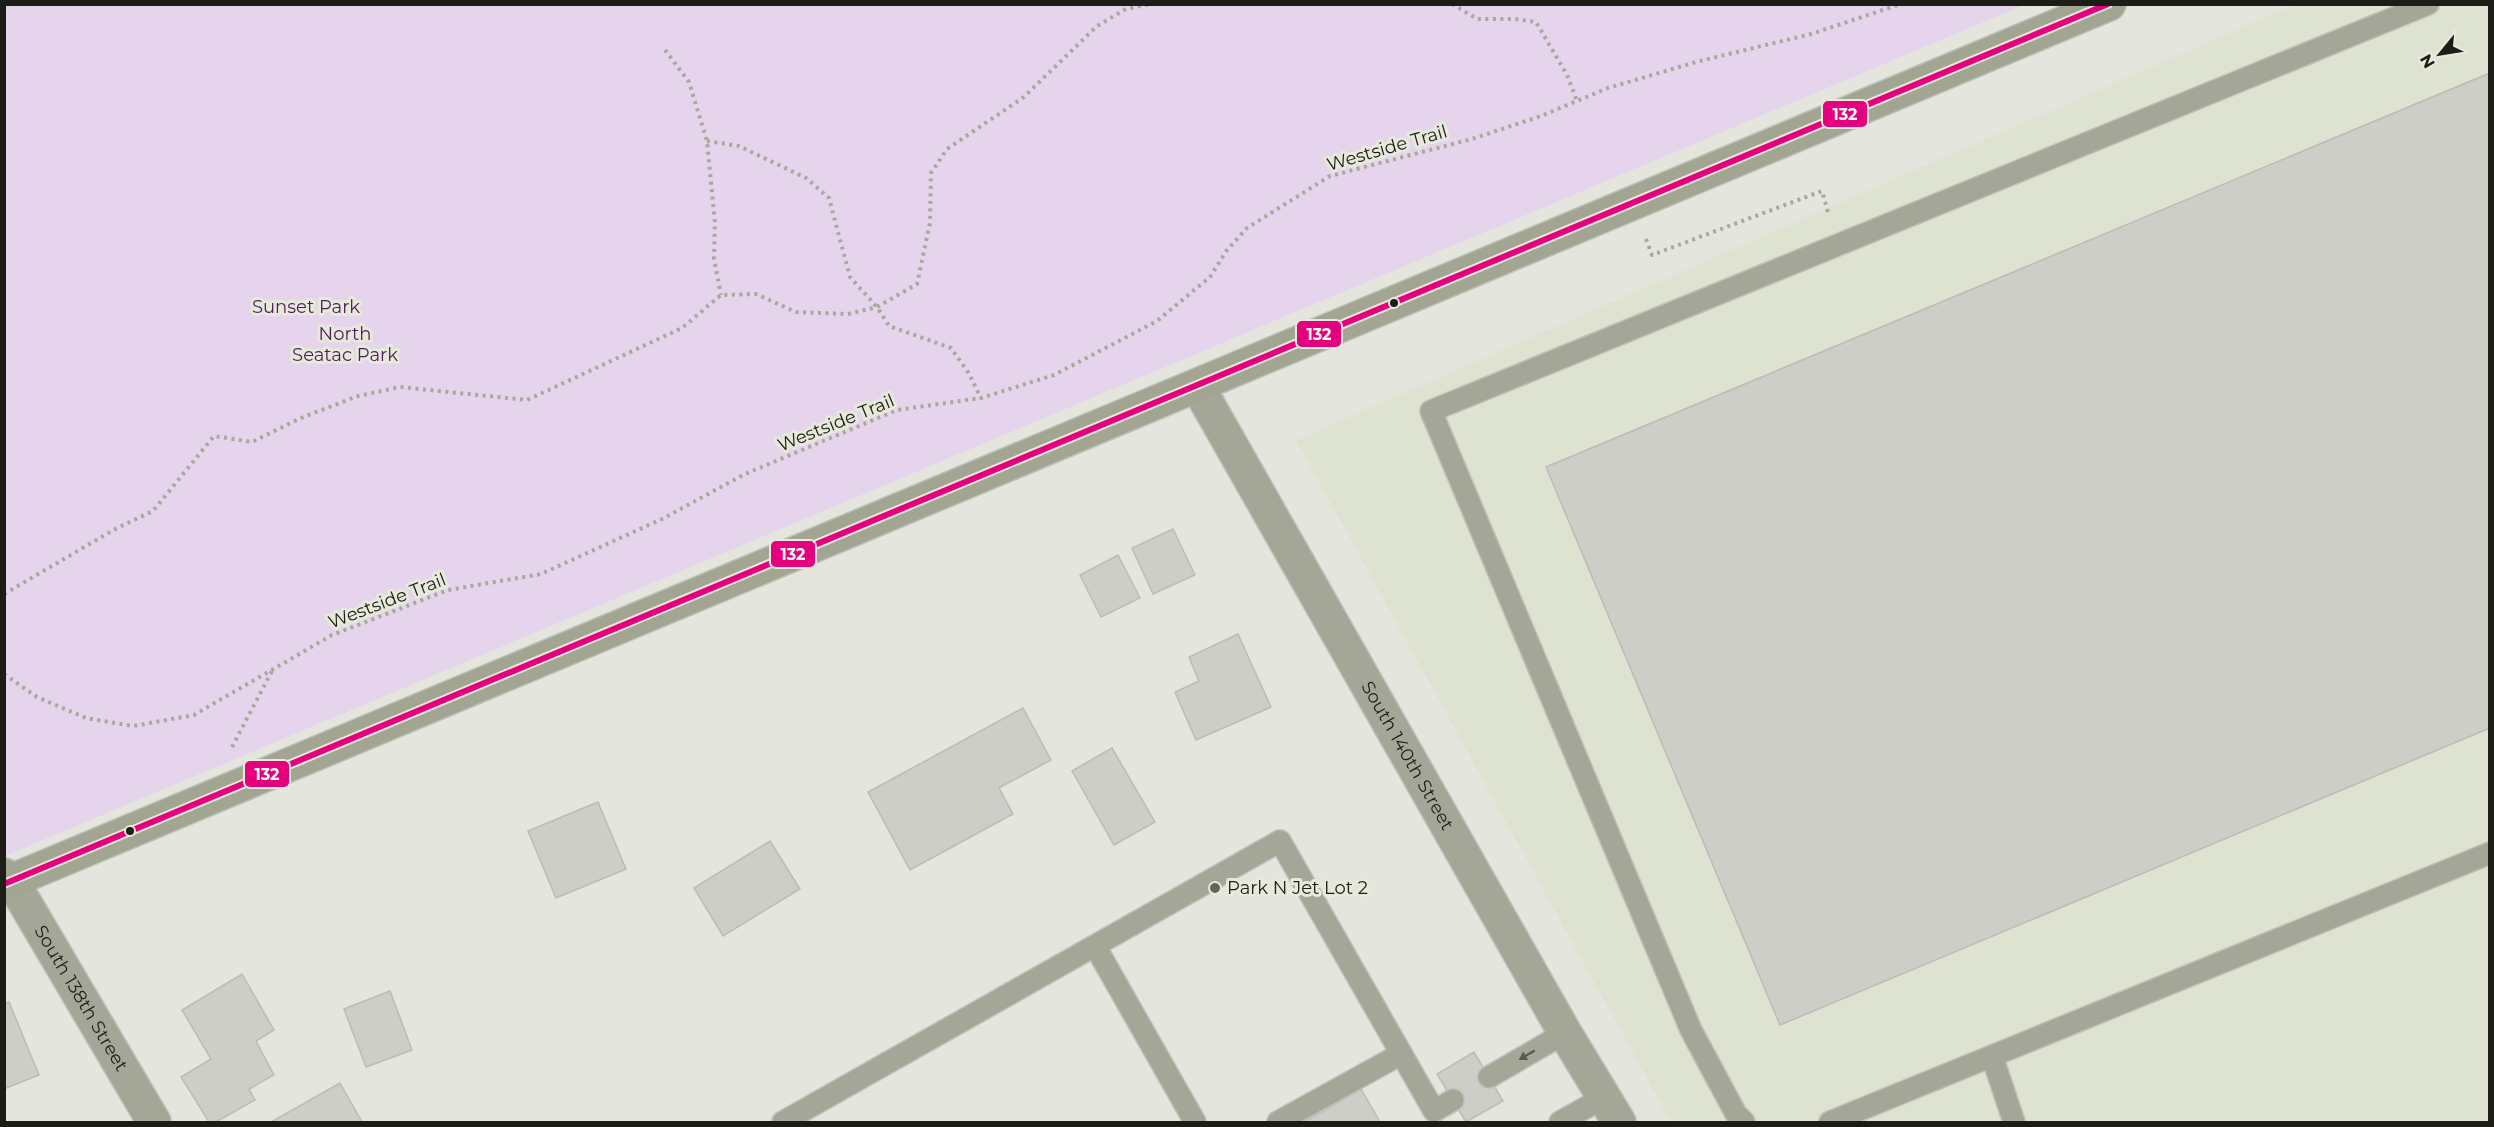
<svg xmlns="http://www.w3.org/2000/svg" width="2494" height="1127" font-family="Montserrat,sans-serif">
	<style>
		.built { fill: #dee2d1 }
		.green { fill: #e6d4ec }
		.building { fill: #cccec7; stroke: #bbbcb6; stroke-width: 1.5 }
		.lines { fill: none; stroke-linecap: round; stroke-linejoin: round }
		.service-casing { stroke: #bfc1bb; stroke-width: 24 }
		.minor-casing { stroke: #bfc1bb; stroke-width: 36 }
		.secondary-casing { stroke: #bfc1bb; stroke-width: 36 }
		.path { stroke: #a7a99d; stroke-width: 4; stroke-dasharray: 3 4.5; stroke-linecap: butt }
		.service { stroke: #a4a797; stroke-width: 21 }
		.minor { stroke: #a4a797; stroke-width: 33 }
		.secondary { stroke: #a3a593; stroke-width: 33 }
		.bus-1-casing { stroke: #e7e9da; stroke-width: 10 }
		.bus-1 { stroke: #e5007d; stroke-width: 6 }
		.oneway { fill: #595b51 }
		.bus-dot { fill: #1c1d17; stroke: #e7e9da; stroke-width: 2 }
		.poi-dot { fill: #62635d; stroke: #e7e9da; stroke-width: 2 }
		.labels { text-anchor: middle; stroke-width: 6; stroke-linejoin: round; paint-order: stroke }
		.street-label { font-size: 18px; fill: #1c1d17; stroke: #e7e9da }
		.park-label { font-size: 18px; fill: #4c1c60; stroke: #e7e9da }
		.poi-label { font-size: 18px; fill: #1c1d17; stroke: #e7e9da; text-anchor: start }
		.line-badge { stroke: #e7e9da; stroke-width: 2 }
		.badge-label { font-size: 16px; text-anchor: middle; font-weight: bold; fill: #fff }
	</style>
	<rect width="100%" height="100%" fill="#e4e6de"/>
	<path class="built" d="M2293,5H2489V1122H1671L1296,440Z"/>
	<path class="green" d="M5,4H2024V5L5,856Z"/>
	<path class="building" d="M2490,73V728L1780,1025L1546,467Z
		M1173,529L1195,575L1153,594L1132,548Z
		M1118,555L1140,598L1101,617L1080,575Z
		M1238,634L1271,707L1196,740L1175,692L1199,681L1189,657Z
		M1023,708L1051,760L999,788L1013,814L910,870L868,792Z
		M1112,748L1155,822L1114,845L1072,771Z
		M598,802L626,869L556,898L528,831Z
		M770,841L800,889L723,936L694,888Z
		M242,974L274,1030L256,1041L274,1075L249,1089L255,1100L216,1122H209L181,1077L211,1059L182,1010Z
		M390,991L412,1050L366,1067L344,1009Z
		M9,1002L39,1075L4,1089V1004Z
		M1474,1052L1503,1101L1466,1122L1437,1074Z
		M340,1083L362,1122H271Z
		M1361,1089L1380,1122H1304Z"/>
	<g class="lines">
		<defs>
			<path id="service" d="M1095,946L1195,1122
				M1992,1056L2014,1122
				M1489,1077L1565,1033
				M783,1122L1280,841L1434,1111L1453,1100
				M1278,1122L1401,1054
				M1560,1122L1605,1097
				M1744,1122L1736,1114L1691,1030L1431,411L2428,4
				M1830,1122L2490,853"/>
			<g id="minor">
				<path id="s1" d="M1198,387L1565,1033L1619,1122"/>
				<path id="s2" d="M4,875L12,881L154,1122"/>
			</g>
			<path id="secondary" d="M4,884L2109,4"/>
		</defs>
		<use href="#service" class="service-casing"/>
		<use href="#minor" class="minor-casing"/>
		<use href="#secondary" class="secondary-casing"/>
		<path class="path" d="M1452,4L1477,19H1515L1536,22L1567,75L1577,101
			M665,50L689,82L707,141L715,223L714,259L721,295
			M707,141L739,146L806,178L829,198L850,277L877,307L889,326L951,348L968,372L981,398
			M1646,239L1652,255L1822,191L1829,216
			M4,594L117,528L153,511L214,436L252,442L301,418L358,396L400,387L527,400L682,328L721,295L756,294L796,312L848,314L877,307L917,284L930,223L931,173L947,149L1024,97L1097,26L1126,9L1151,4
			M4,674L37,697L86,718L133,726L194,715L332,635L448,590L541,574L662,519L745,474L897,410L981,398L1054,375L1157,321L1210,277L1227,250L1247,228L1330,176L1472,139L1541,116L1608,88L1696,62L1811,34L1901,4
			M232,747L272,671"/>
		<use href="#service" class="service"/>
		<use href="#minor" class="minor"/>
		<use href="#secondary" class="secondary"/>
		<defs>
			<path id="bus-1" d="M4,884L2108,4"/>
		</defs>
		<use href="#bus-1" class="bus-1-casing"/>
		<use href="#bus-1" class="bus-1"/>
	</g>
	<defs><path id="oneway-solid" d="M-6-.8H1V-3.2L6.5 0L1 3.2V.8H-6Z" transform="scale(1.5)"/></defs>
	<use class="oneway" href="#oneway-solid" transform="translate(1527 1055) rotate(150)"/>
	<g class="bus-dot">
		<circle cx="1394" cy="303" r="5"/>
		<circle cx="130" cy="831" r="5"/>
	</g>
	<circle class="poi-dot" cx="1215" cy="888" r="6"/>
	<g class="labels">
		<g class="street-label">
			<text transform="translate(1387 148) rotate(-16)" y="6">Westside Trail</text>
			<text transform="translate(836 423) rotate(-22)" y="6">Westside Trail</text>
			<text transform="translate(387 601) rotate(-21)" y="6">Westside Trail</text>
			<text dy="6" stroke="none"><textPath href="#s1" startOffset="424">South 140th Street</textPath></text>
			<text dy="6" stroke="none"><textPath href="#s2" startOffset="146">South 138th Street</textPath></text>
		</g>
		<g class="park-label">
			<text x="306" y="313">Sunset Park</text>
			<text x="345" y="340">North<tspan x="345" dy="21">Seatac Park</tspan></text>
		</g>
		<g class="poi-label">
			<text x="1227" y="894">Park N Jet Lot 2</text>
		</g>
	</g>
	<g class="line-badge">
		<rect x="1822" y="100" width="46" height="28" rx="6" fill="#e5007d"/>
		<rect x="1296" y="320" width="46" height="28" rx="6" fill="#e5007d"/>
		<rect x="770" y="540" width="46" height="28" rx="6" fill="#e5007d"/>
		<rect x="244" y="760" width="46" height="28" rx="6" fill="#e5007d"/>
	</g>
	<g class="badge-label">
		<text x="1845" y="120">132</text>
		<text x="1319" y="340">132</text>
		<text x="793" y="560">132</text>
		<text x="267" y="780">132</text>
	</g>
	<rect width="2494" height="1127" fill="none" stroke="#1c1d17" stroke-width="12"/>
	<g transform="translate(2440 54) rotate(240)" stroke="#e7e9da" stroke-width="4.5" paint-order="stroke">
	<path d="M0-4.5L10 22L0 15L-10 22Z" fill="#1c1d17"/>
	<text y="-9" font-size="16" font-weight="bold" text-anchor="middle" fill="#1c1d17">N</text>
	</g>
</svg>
